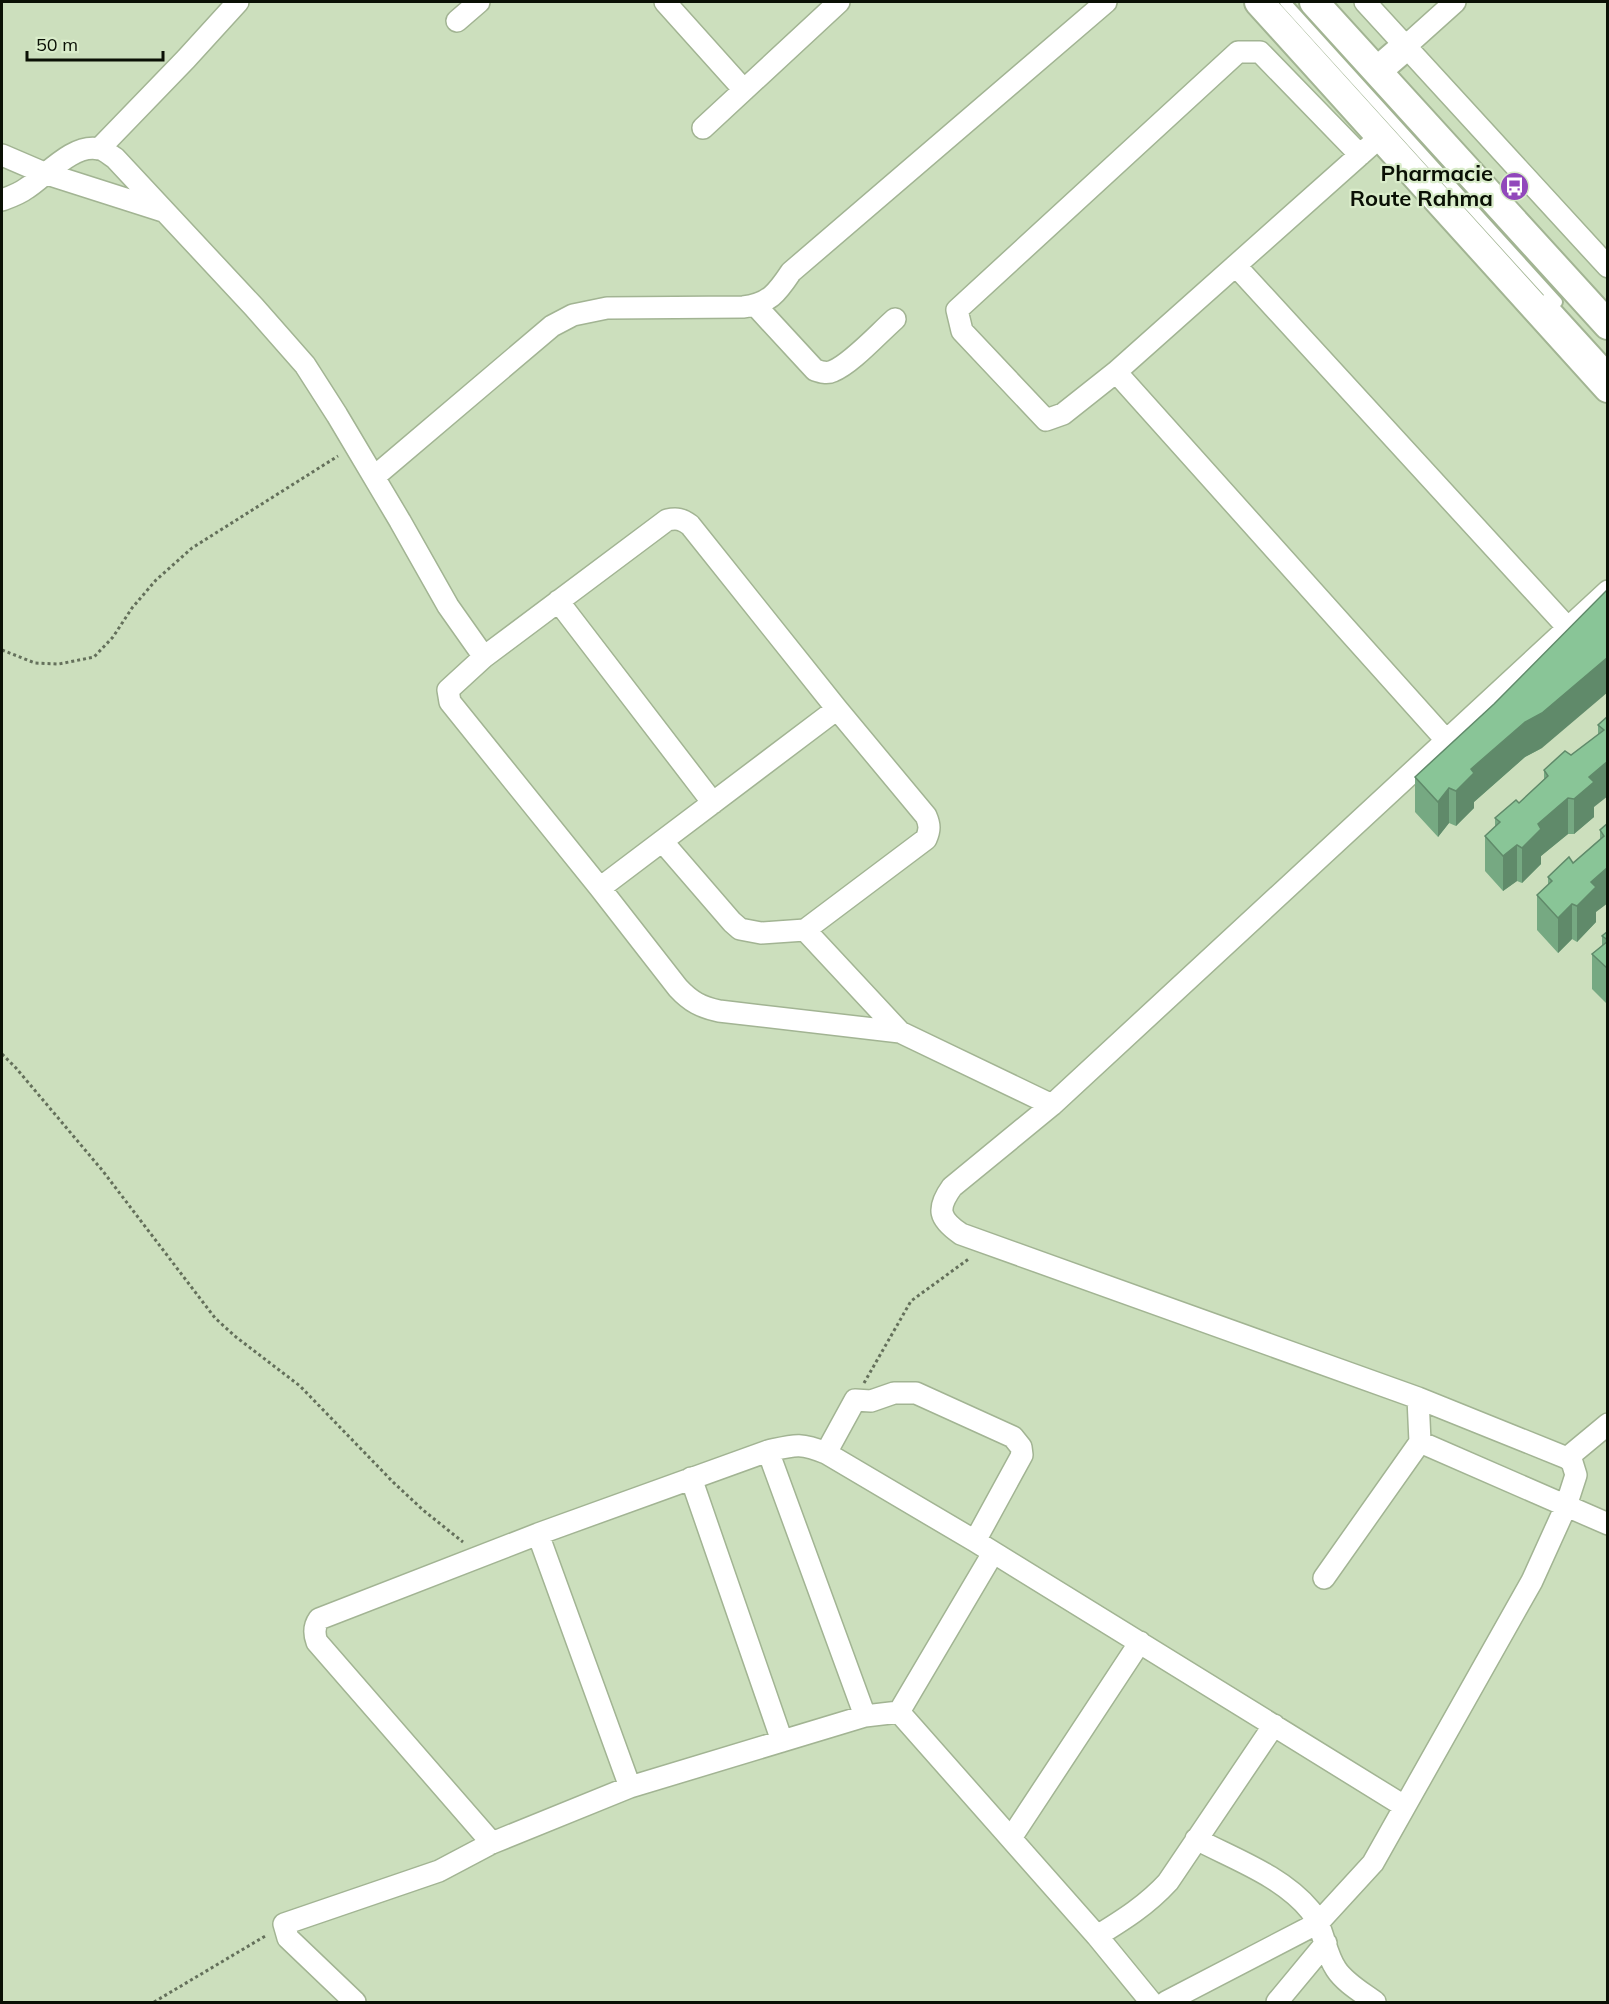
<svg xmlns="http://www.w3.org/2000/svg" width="1609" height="2004" font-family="Mulish,sans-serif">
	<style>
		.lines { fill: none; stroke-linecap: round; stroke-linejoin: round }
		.lane-casing { stroke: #a2b493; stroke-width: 14 }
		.street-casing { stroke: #a2b493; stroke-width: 24 }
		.secondary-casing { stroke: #a2b493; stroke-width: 32 }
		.path { stroke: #64705b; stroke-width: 3; stroke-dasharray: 3 3; stroke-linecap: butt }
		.lane { stroke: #fff; stroke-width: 10 }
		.street { stroke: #fff; stroke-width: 21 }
		.secondary { stroke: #fff; stroke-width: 28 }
		.wall { fill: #76a982 }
		.shaded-wall { fill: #608a6a }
		.building { fill: #89c597; stroke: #608a6a; stroke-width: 1.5 }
		.labels { text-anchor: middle; stroke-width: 4.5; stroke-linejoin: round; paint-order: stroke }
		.poi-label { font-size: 22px; font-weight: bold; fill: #0a1005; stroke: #d9ecca; text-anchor: end }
	</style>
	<rect width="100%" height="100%" fill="#ccdfbd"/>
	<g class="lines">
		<defs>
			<path id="lane" d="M1285,2L1557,302
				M1547,299L1608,366"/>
			<path id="street" d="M665,2L744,90
				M1365,2L1608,267
				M457,21L479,2
				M1406,46L1455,2
				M703,128L839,2
				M1380,137L1116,372L1446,740
				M99,149L186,59L238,2
				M2,155L44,173L163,211
				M2,200C10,197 19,194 27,188C46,176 73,143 99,149C105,150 110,155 115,158L254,307L305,365L337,415L400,521L448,606L484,657
				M1236,266L1568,628
				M756,306L815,370C821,372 827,374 833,371C851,364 879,333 895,319
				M1116,372L1063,414L1046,420L962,331L957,310L1238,52H1260L1360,155
				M374,477L552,326L573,315L607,308L743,307C769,304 777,293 791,272L1106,2
				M558,601L713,803
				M662,841L732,922L740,929L761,933L805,930L926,839C930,830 930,825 926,816L837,709L690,525C682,519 677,518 667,520L484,657L448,690L450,702L600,888L678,988C691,1002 701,1007 719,1011L900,1032
				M600,888L837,709
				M805,930L900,1032L1052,1105
				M1420,1442L1608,1524
				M768,1451L865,1716
				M826,1453L855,1400L871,1401L894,1393H916L1013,1437L1021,1447L1022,1455L975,1541
				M1567,1458L1608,1424
				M691,1478L782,1741
				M538,1534L630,1787
				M1324,1578L1420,1442L1418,1398
				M899,1712L1097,1936L1151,2002
				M899,1712L993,1553
				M1011,1838L1140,1642
				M1196,1839C1234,1859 1282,1876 1310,1910C1324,1927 1324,1951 1336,1969C1345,1983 1363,1993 1375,2002
				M492,1843L317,1642C314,1634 314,1626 319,1619L538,1534L768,1451C794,1445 800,1442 826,1453L975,1541L1404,1806
				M1097,1936C1123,1920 1147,1905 1168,1882L1274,1725
				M355,2002L288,1938L284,1924L439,1871L492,1843L630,1787L865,1716L899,1712
				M1166,2002L1318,1923L1373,1863L1532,1581L1566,1506L1576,1475L1572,1462L1567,1458L1418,1398L961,1234C939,1219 936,1209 952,1187L1052,1105L1608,591
				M1277,2002L1326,1943"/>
			<path id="secondary" d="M1259,2L1608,388
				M1314,2L1608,325
				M1377,71L1406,46"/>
		</defs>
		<use href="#lane" class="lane-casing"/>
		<use href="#street" class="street-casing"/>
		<use href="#secondary" class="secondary-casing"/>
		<path class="path" d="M2,650L35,663L59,664L94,657L113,637L132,608L156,580L192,548L338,456
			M2,1054L16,1068L102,1170L215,1318L236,1337L300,1386L393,1482L423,1510L463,1542
			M864,1383L911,1301L970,1258
			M154,2002L267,1935"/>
		<use href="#lane" class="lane"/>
		<use href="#street" class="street"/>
		<use href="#secondary" class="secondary"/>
	</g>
	<path class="wall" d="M1608,716L1594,807V817L1574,834H1568L1541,856V864L1522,883L1517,881L1503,891L1485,871V836L1495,827V818L1519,803L1544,779V770L1571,755L1598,735V725Z
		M1542,748L1525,757L1474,802V808L1456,826L1449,823L1438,837L1415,812V777Z
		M1608,823L1596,912V922L1577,942L1572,939L1558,953L1537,930V895L1548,885V877L1573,863L1600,839V830Z
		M1608,931V1005L1592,989V954L1602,946V936Z"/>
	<path class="shaded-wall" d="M1608,657V692L1542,748L1525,757L1474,802V808L1456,826V791L1471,769L1525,722Z
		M1608,761V796L1594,807V817L1574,834V799L1589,777Z
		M1449,788V823L1438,837V802Z
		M1568,798V834L1541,856V864L1522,883V848L1538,824Z
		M1517,845V881L1503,891V856Z
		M1608,867V903L1596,912V922L1577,942V906L1591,882Z
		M1572,904V939L1558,953V918Z"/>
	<path class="building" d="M1606,591L1608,593V657L1542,713L1525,722L1471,769L1474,773L1456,791L1449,788L1438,802L1415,777L1494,704Z
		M1608,716V761L1589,777L1594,782L1574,799L1568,798L1538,824L1541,829L1522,848L1517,845L1503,856L1485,836L1500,822L1495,818L1516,800L1519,803L1548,776L1544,770L1565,751L1571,755L1604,730L1598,725Z
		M1608,823V867L1591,882L1596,887L1577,906L1572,904L1558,918L1537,895L1552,881L1548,877L1569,857L1573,863L1604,836L1600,830Z
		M1608,931V940L1602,936Z
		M1608,941V969L1592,954Z"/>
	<defs>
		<symbol id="bus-disc" viewBox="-11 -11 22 22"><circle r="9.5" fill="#9148bb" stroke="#d9ecca"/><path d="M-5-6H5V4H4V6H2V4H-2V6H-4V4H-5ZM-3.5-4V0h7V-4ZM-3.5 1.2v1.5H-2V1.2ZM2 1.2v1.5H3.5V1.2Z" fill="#fff"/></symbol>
	</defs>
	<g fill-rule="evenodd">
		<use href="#bus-disc" x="1498" y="170" width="33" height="33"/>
	</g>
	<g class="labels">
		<g class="poi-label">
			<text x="1493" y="181">Pharmacie<tspan x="1493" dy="25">Route Rahma</tspan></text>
		</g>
	</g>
	<rect width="1609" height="2004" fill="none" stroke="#0a1005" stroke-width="6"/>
	<path d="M27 51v9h136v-9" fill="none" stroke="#0a1005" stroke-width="3"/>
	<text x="36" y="51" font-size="18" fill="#0a1005" stroke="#d9ecca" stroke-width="4.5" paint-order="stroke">50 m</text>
</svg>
